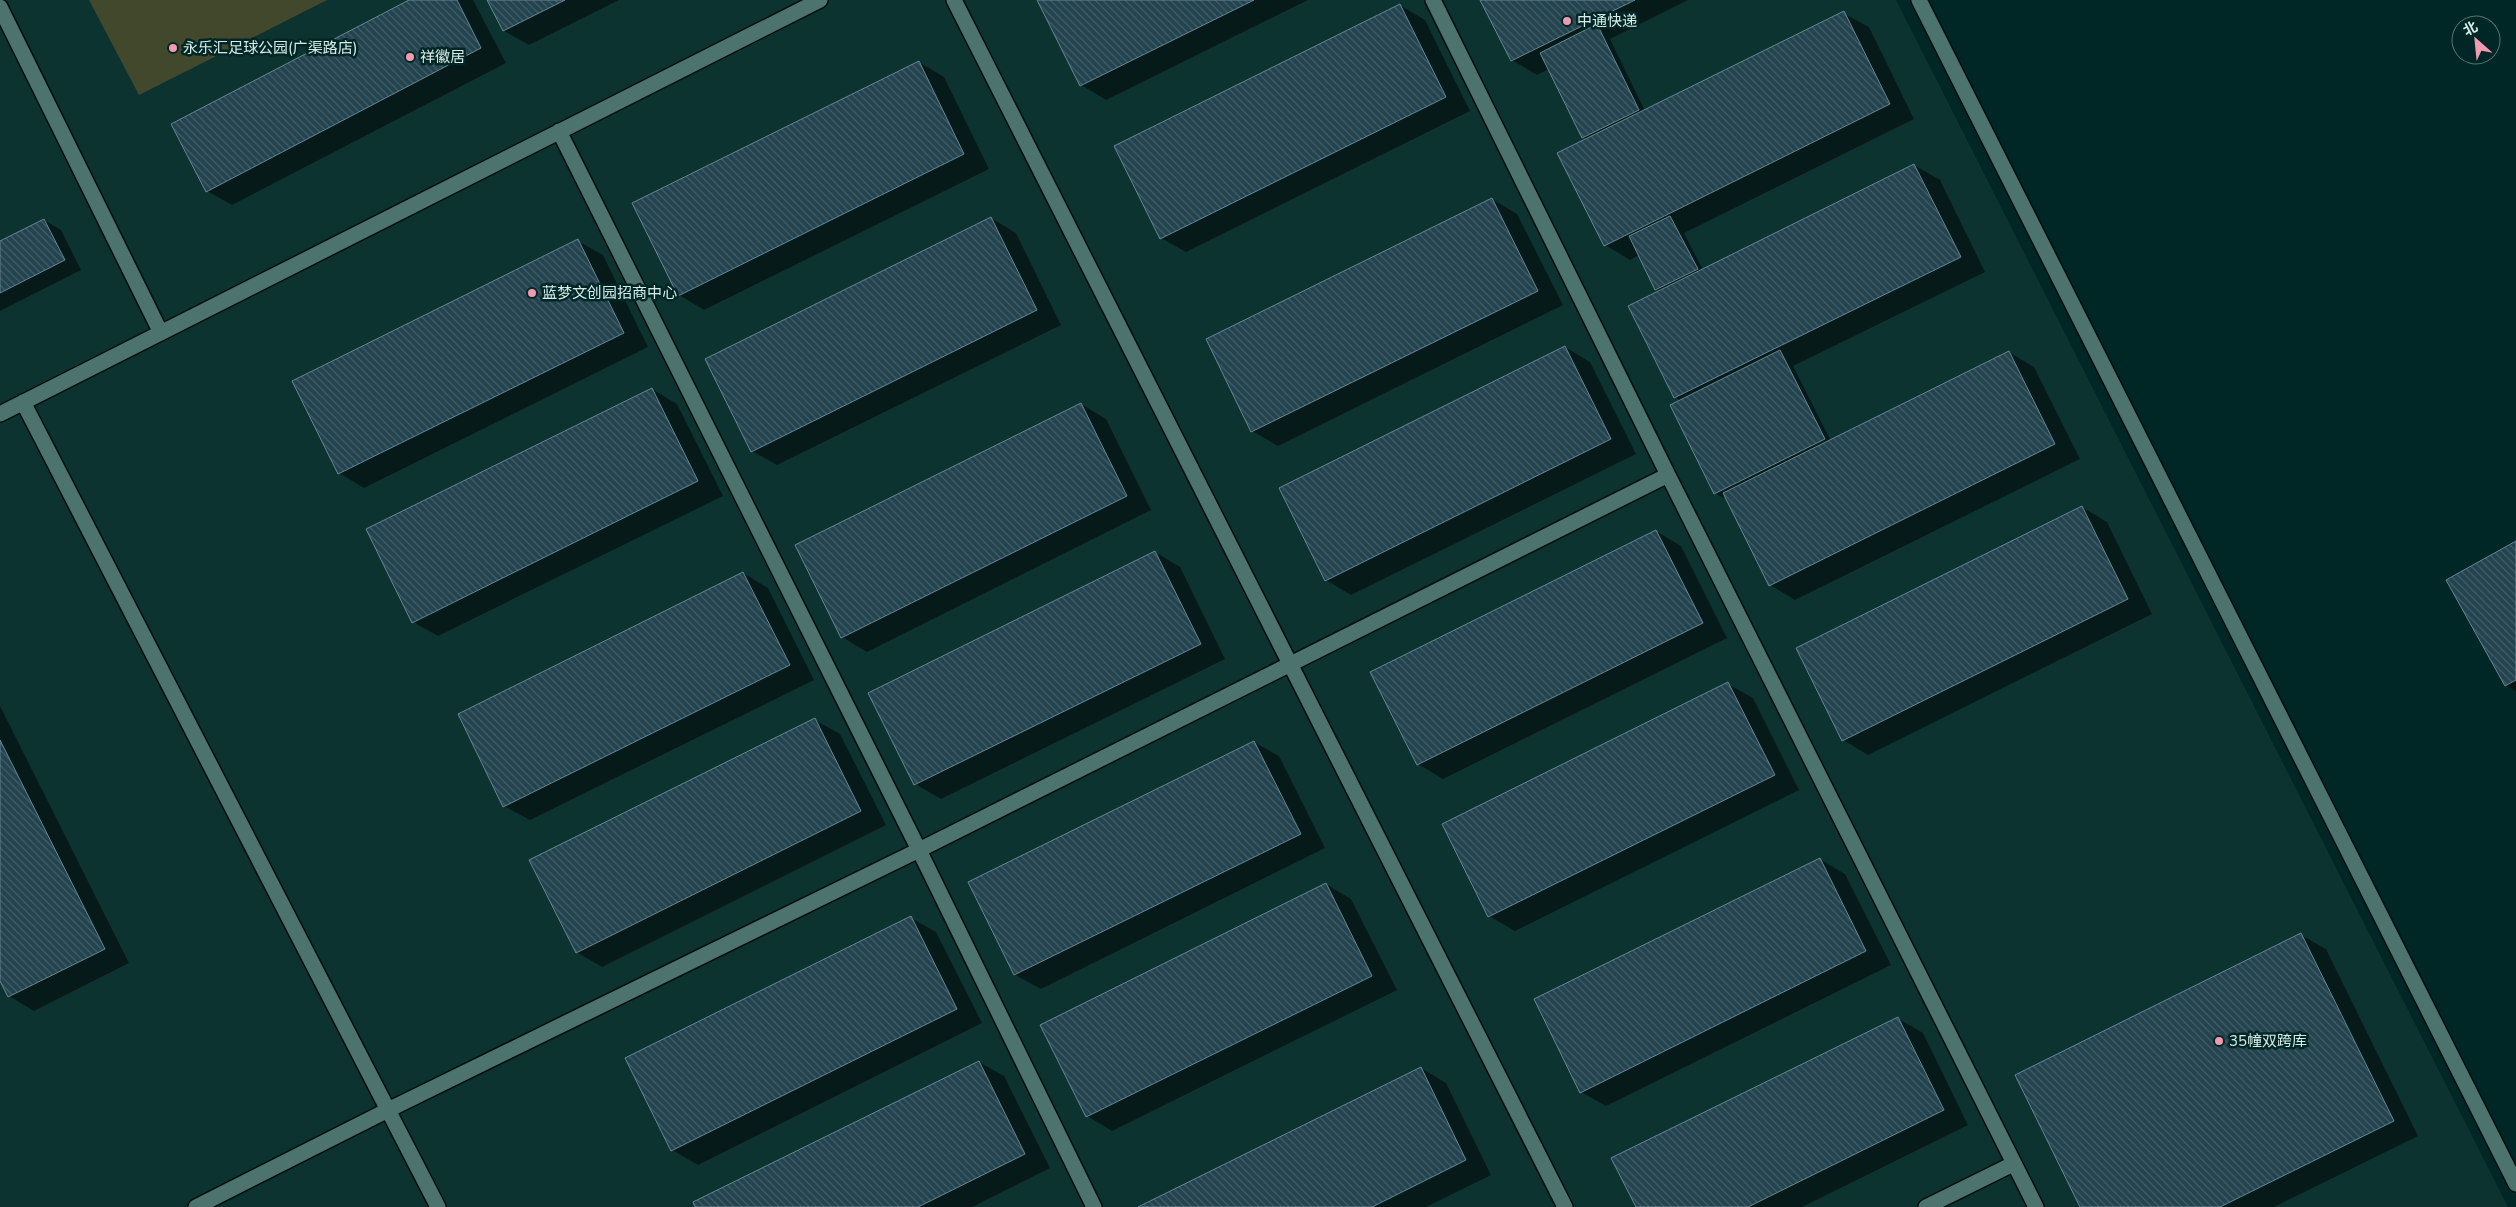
<svg xmlns="http://www.w3.org/2000/svg" width="2516" height="1207" font-family="'Nunito Sans','Noto Sans SC',sans-serif">
	<style>
		.built { fill: #0d3330 }
		.garden { fill: #41482b }
		.shadow { fill: #0007 }
		.building { fill: url(#building-back-hatch); stroke: #658794 }
		.lines { fill: none; stroke-linecap: round; stroke-linejoin: round }
		.minor-casing { stroke: #000f0d; stroke-width: 18 }
		.minor { stroke: #4d736f; stroke-width: 15 }
		.poi-dot { fill: #f19ab1; stroke: #002725; stroke-width: 2 }
		.labels { text-anchor: middle; stroke-width: 5; stroke-linejoin: round; paint-order: stroke }
		.poi-label { font-size: 15px; fill: #d7ebe9; stroke: #002725; text-anchor: start }
	</style>
	<defs>
		<pattern id="building-back-hatch" width="6" height="6" patternUnits="userSpaceOnUse" patternTransform="scale(1.25)"><rect width="6" height="6" fill="#23434e"/><path d="M-1 5l2 2M0 0l6 6M5-1l2 2" fill="none" stroke="#425e68"/></pattern>
	</defs>
	<rect width="100%" height="100%" fill="#002725"/>
	<path class="built" d="M0,0H1896L2508,1207H0Z"/>
	<path class="garden" d="M89,0H327L139,95Z"/>
	<path class="shadow" d="M412,0H473L506,63L232,205L207,191Z
		M488,0H619L529,45L504,31Z
		M1039,0H1308L1106,100L1081,85Z
		M1482,0H1688L1610,39L1645,111L1843,13L1869,27L1914,119L1684,233L1703,270L1914,165L1940,180L1985,272L1793,366L1831,441L2009,352L2034,367L2080,459L1795,600L1770,585L1726,497L1723,498L1715,493L1681,401L1675,397L1660,291L1656,289L1639,255L1630,260L1605,245L1588,139L1583,137L1549,69L1537,75L1512,60Z
		M1400,5L1425,20L1470,111L1186,252L1161,238Z
		M919,62L944,77L989,169L704,310L679,295Z
		M1492,199L1517,214L1563,305L1278,446L1252,431Z
		M991,218L1016,233L1061,325L777,465L752,451Z
		M44,220L61,230L81,270L0,311V242Z
		M578,241L603,255L648,347L364,488L339,473Z
		M1565,347L1590,362L1636,454L1351,595L1326,580Z
		M652,389L677,404L723,496L438,636L413,622Z
		M1081,404L1106,419L1151,510L867,652L842,637Z
		M2082,507L2107,522L2152,614L1868,755L1843,740Z
		M1656,531L1681,546L1727,638L1443,779L1418,764Z
		M2516,542V691L2506,685Z
		M1155,552L1180,567L1225,659L941,799L915,784L870,693Z
		M743,573L768,588L814,680L530,820L504,806Z
		M1728,684L1753,698L1799,790L1515,931L1489,916Z
		M0,706L129,963L34,1011L9,996L0,978Z
		M815,720L840,734L886,825L602,967L576,952Z
		M1254,742L1279,756L1325,848L1041,989L1015,975L970,883Z
		M1820,859L1845,874L1891,965L1606,1106L1581,1092Z
		M1326,884L1351,899L1397,990L1112,1131L1087,1116Z
		M911,918L936,932L982,1023L698,1165L672,1150Z
		M2301,935L2326,949L2418,1136L2274,1207H2081Z
		M1897,1018L1923,1033L1968,1125L1802,1207H1637Z
		M979,1062L1004,1076L1050,1168L972,1207H697Z
		M1421,1068L1446,1083L1491,1175L1426,1207H1140Z"/>
	<path class="building" d="M409,0H457L481,48L206,192L171,124Z
		M487,0H565L503,31Z
		M1037,0H1254L1080,86Z
		M1480,0H1635L1511,61Z
		M1400,4L1446,97L1160,239L1114,146Z
		M1844,11L1890,104L1604,246L1557,153Z
		M1597,24L1639,110L1582,138L1540,53Z
		M919,61L964,154L678,296L632,203Z
		M1914,164L1961,257L1674,398L1628,306Z
		M1492,198L1538,291L1251,432L1206,339Z
		M1670,216L1698,269L1655,290L1629,236Z
		M991,217L1037,310L751,452L705,359Z
		M44,219L65,260L0,293V241Z
		M578,239L624,333L338,474L292,381Z
		M1565,346L1611,439L1325,581L1279,488Z
		M1780,350L1825,439L1714,494L1670,405Z
		M2009,351L2055,444L1769,586L1723,493Z
		M652,388L698,481L412,623L366,529Z
		M1081,403L1127,496L841,638L795,545Z
		M2082,506L2128,599L1842,741L1796,648Z
		M1656,530L1703,623L1417,765L1370,672Z
		M2516,541V680L2505,686L2446,580Z
		M1155,551L1201,644L914,785L868,693Z
		M743,572L790,665L503,807L458,714Z
		M1728,682L1775,775L1488,917L1442,824Z
		M815,718L861,811L576,953L529,860Z
		M0,740L105,949L8,997L0,981Z
		M1254,741L1301,834L1014,975L968,882Z
		M1820,858L1866,951L1580,1093L1534,999Z
		M1326,883L1372,976L1086,1117L1040,1025Z
		M911,916L957,1009L671,1151L625,1058Z
		M2301,933L2394,1121L2220,1207H2080L2015,1075Z
		M1898,1017L1944,1110L1748,1207H1636L1611,1158Z
		M979,1061L1025,1154L918,1207H695L693,1202Z
		M1421,1067L1466,1160L1372,1207H1138Z"/>
	<g class="lines">
		<defs>
			<path id="minor" d="M954,0L1565,1207
				M1433,0L1668,475L2036,1207
				M1919,0L2516,1184
				M0,7L161,333
				M559,131L919,850L1094,1207
				M23,402L438,1207
				M0,414L820,0
				M196,1207L388,1110L919,850L1668,475
				M1926,1207L2013,1164"/>
		</defs>
		<use href="#minor" class="minor-casing"/>
		<use href="#minor" class="minor"/>
	</g>
	<g class="poi-dot">
		<circle cx="1567" cy="21" r="5"/>
		<circle cx="173" cy="48" r="5"/>
		<circle cx="410" cy="57" r="5"/>
		<circle cx="532" cy="293" r="5"/>
		<circle cx="2219" cy="1041" r="5"/>
	</g>
	<g class="labels">
		<g class="poi-label">
			<text x="1577" y="26">中通快递</text>
			<text x="183" y="53">永乐汇足球公园(广渠路店)</text>
			<text x="420" y="62">祥徽居</text>
			<text x="542" y="298">蓝梦文创园招商中心</text>
			<text x="2229" y="1046">35幢双跨库</text>
		</g>
	</g>
	<g transform="translate(2476 40) rotate(333)"><circle r="24" fill="#002725" stroke="#567573"/>
	<path d="M0-4L9 19L0 12L-9 19Z" fill="#f19ab1"/>
	<text y="-8" font-size="14" font-weight="bold" text-anchor="middle" fill="#d7ebe9">北</text>
	</g>
</svg>
